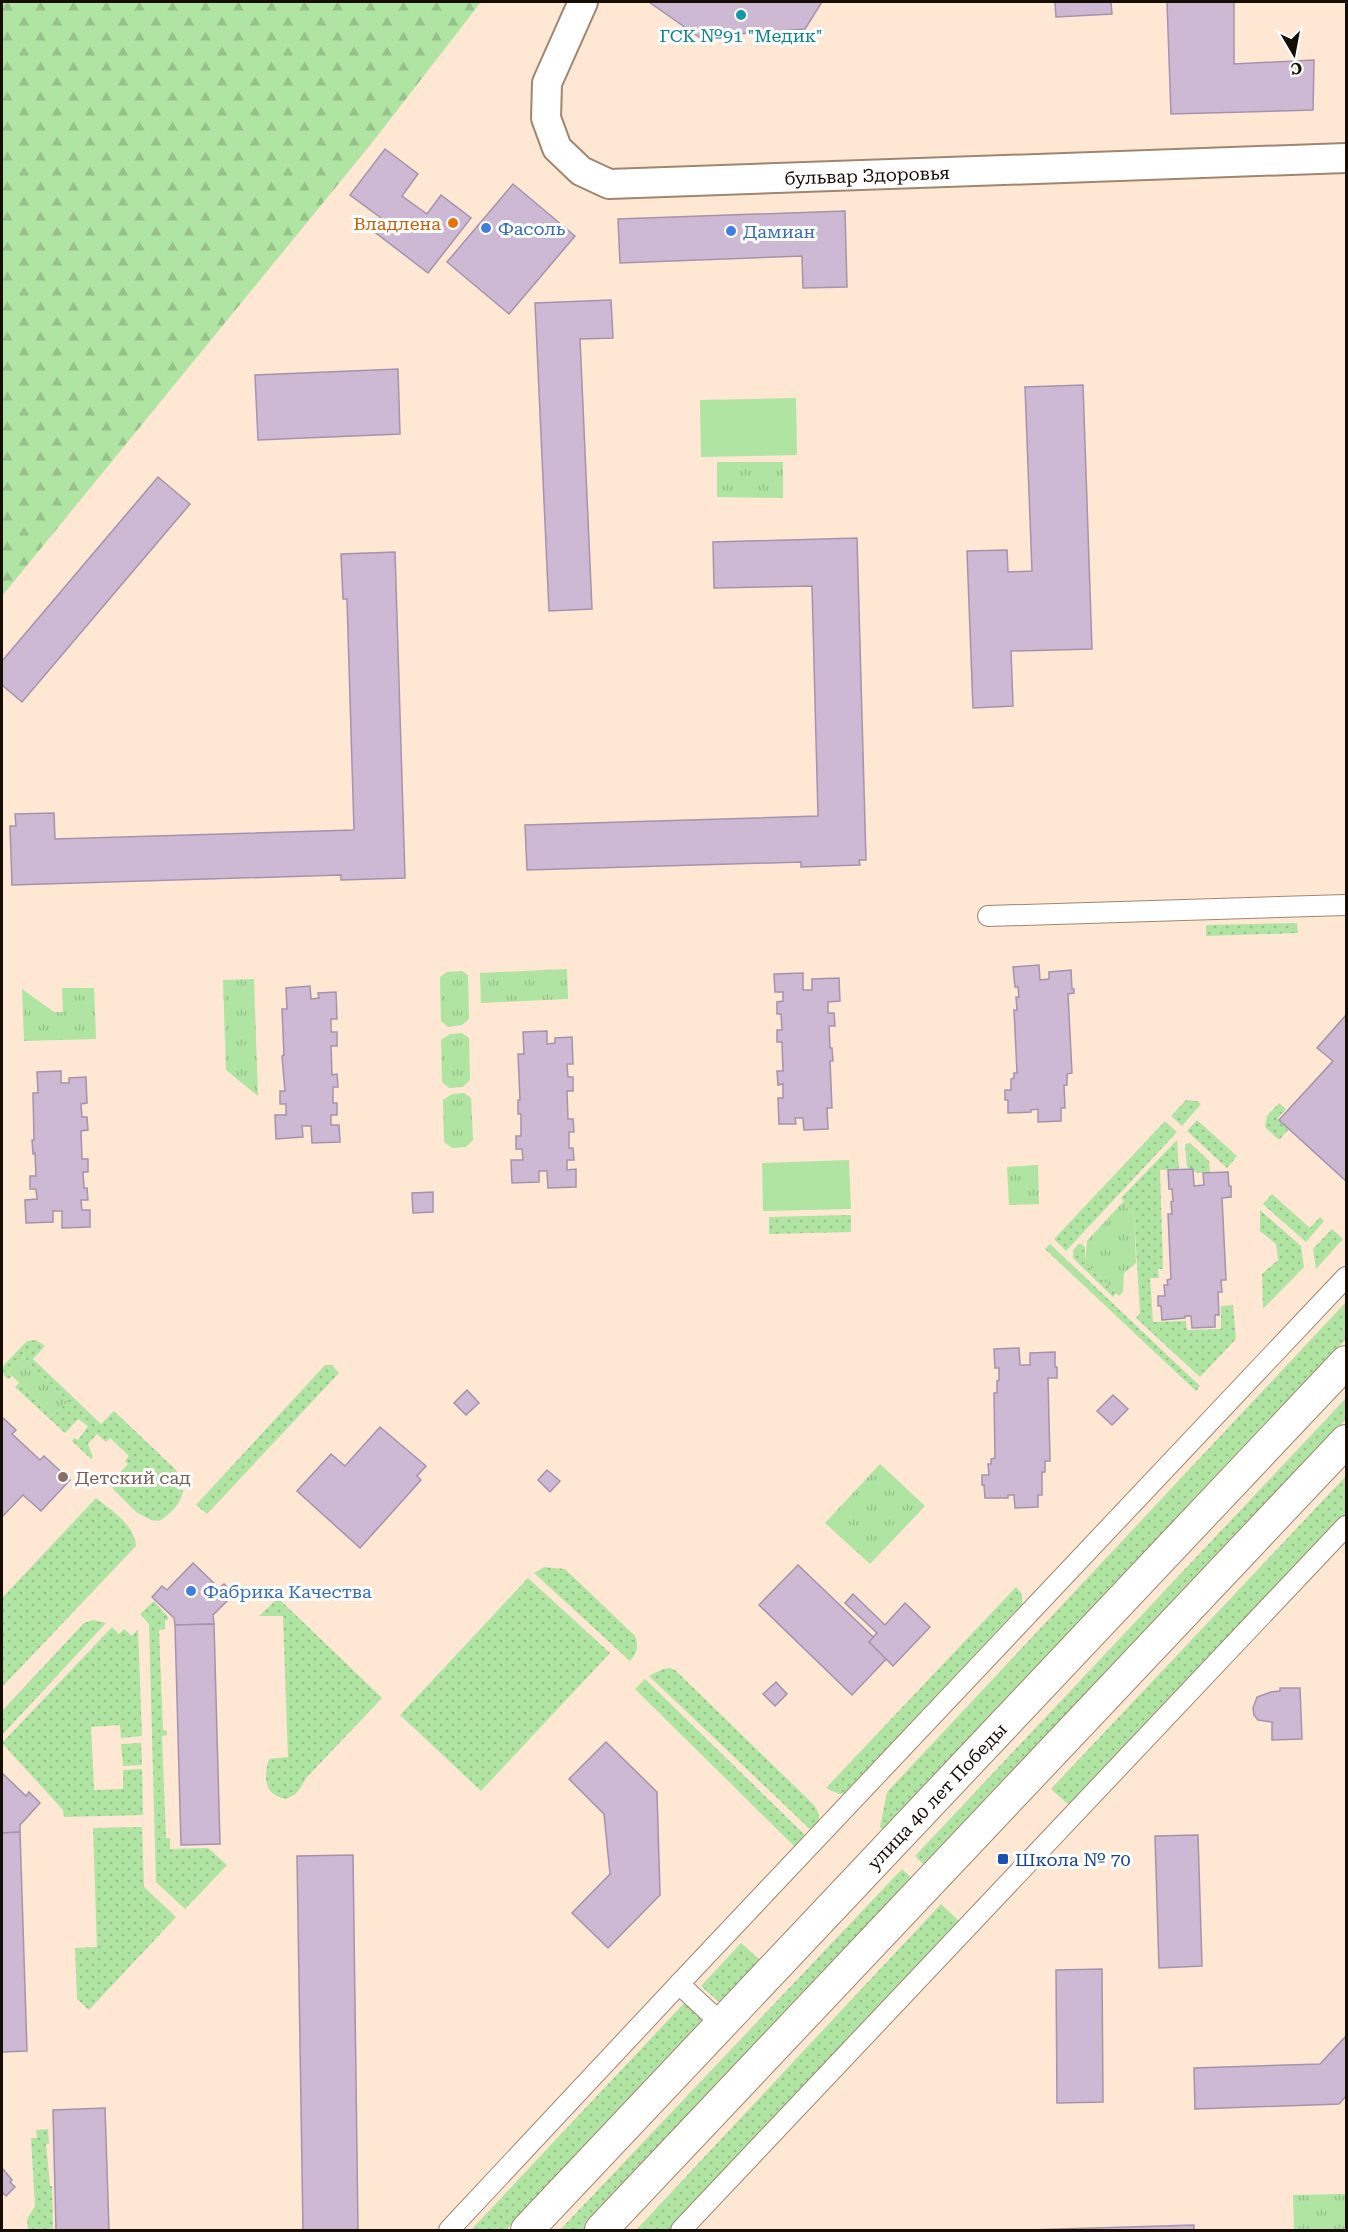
<svg xmlns="http://www.w3.org/2000/svg" width="1348" height="2232" font-family="'Roboto Serif',serif">
  <style>
    .grass { fill: url(#grass-dots) }
    .forest { fill: url(#forest-firs) }
    .park { fill: url(#park-tufts) }
    .garden { fill: #afe4a2 }
    .building { fill: #ceb9d5; stroke: #a692ad; stroke-width: 1.5 }
    .lines { fill: none; stroke-linecap: round; stroke-linejoin: round }
    .street-casing { stroke: #a08670; stroke-width: 22 }
    .secondary-casing { stroke: #a08670; stroke-width: 32 }
    .primary-casing { stroke: #a08670; stroke-width: 34 }
    .street { stroke: #fff; stroke-width: 20 }
    .secondary { stroke: #fff; stroke-width: 28 }
    .primary { stroke: #fff; stroke-width: 32 }
    .culture-dot { fill: #0f9aa8; stroke: #fff; stroke-width: 2 }
    .food-dot { fill: #e8710a; stroke: #fff; stroke-width: 2 }
    .shop-dot { fill: #3f7fe0; stroke: #fff; stroke-width: 2 }
    .education-dot { fill: #8d6e63; stroke: #fff; stroke-width: 2 }
    .transit-dot { fill: #1a4fb4; stroke: #fff; stroke-width: 2 }
    .labels { text-anchor: middle; dominant-baseline: central; stroke-width: 6; stroke-linejoin: round; paint-order: stroke }
    .culture-label { font-size: 18px; fill: #0d838f; stroke: #fff }
    .street-label { font-size: 18px; fill: #160d05; stroke: #fff }
    .food-label { font-size: 18px; fill: #c56008; stroke: #fff; text-anchor: end }
    .shop-label { font-size: 18px; fill: #366cbe; stroke: #fff; text-anchor: start }
    .education-label { font-size: 18px; fill: #785e54; stroke: #fff; text-anchor: start }
    .transit-label { font-size: 18px; fill: #164399; stroke: #fff; text-anchor: start }
  </style>
  <defs>
    <pattern id="grass-dots" width="8" height="8" patternUnits="userSpaceOnUse" patternTransform="scale(1.5)"><rect width="8" height="8" fill="#afe4a2"/><path d="M2 2h.1M6 6h.1" fill="none" stroke="#96c28a" stroke-width="1.8" stroke-linecap="round"/></pattern>
    <pattern id="forest-firs" width="22" height="20" patternUnits="userSpaceOnUse" patternTransform="scale(1.5)"><rect width="22" height="20" fill="#afe4a2"/><path d="M5 1l3.5 6h-7zM16 11l3.5 6h-7z" fill="#96c28a"/></pattern>
    <pattern id="park-tufts" width="24" height="20" patternUnits="userSpaceOnUse" patternTransform="scale(1.5)"><rect width="24" height="20" fill="#afe4a2"/><path d="M3 7l-1-3M5 7V3M7 7l1-3M15 17l-1-3M17 17v-4M19 17l1-3" fill="none" stroke="#96c28a"/></pattern>
  </defs>
  <rect width="100%" height="100%" fill="#fee7d3"/>
  <!-- grass -->
  <g class="grass">
    <path d="M1297,923L1298,933L1206,936V925Z"/>
    <path d="M1186,1100L1197,1101L1201,1104L1182,1126L1171,1116Z"/>
    <path d="M1279,1103L1286,1109L1277,1119L1289,1129L1279,1140L1265,1127L1267,1116Z"/>
    <path d="M1197,1120L1237,1156L1227,1168L1187,1131Z"/>
    <path d="M1165,1121L1177,1132L1066,1251L1054,1239Z"/>
    <path d="M1177,1140L1179,1169L1160,1170L1163,1269H1158L1159,1278H1150L1153,1322L1186,1321L1187,1330L1221,1329V1306L1233,1305L1236,1339L1200,1377L1136,1318L1140,1313L1134,1214L1122,1203L1124,1201L1121,1198Z"/>
    <path d="M1190,1143L1209,1161L1210,1172L1198,1173L1187,1167L1185,1144Z"/>
    <path d="M1272,1194L1310,1228L1320,1217L1324,1221L1306,1242L1263,1204Z"/>
    <path d="M1260,1210L1301,1246L1304,1267L1263,1309L1262,1274L1278,1260L1276,1244L1260,1231Z"/>
    <path d="M851,1215V1232L769,1234V1217Z"/>
    <path d="M1332,1229L1343,1239L1316,1269L1313,1249Z"/>
    <path d="M1080,1243L1085,1247V1263L1116,1293L1113,1297L1073,1258V1250Z"/>
    <path d="M1050,1244L1200,1386L1196,1391L1045,1249Z"/>
    <path d="M1346,1302V1339L885,1831L880,1827L887,1792Z"/>
    <path d="M36,1340L45,1346L33,1359L101,1424L114,1411L176,1470C185,1486 186,1495 174,1509C169,1514 165,1518 159,1521L151,1520L136,1512L113,1489V1480L128,1464L125,1461L129,1456L110,1438L106,1442L97,1434L88,1444L93,1457L91,1459L72,1441L74,1438L78,1440L88,1426L78,1419L65,1433L15,1387L19,1383L53,1416L68,1401L23,1357L8,1372L12,1376L8,1379C3,1375 2,1371 4,1365L27,1341Z"/>
    <path d="M325,1365H332L339,1373L207,1514L196,1505Z"/>
    <path d="M1346,1398V1419L925,1866L915,1856Z"/>
    <path d="M1346,1476V1516L1071,1807L1051,1789Z"/>
    <path d="M96,1498C112,1511 134,1524 136,1546L2,1687V1598Z"/>
    <path d="M544,1567L565,1569L635,1636C639,1646 637,1653 630,1661L534,1573Z"/>
    <path d="M528,1578L610,1653L481,1791L400,1715Z"/>
    <path d="M1016,1587L1022,1594V1607L850,1793L839,1794L826,1788Z"/>
    <path d="M278,1598L382,1698L306,1778C301,1788 297,1795 286,1799C264,1795 263,1777 269,1759L288,1757L283,1616H259Z"/>
    <path d="M154,1601L168,1617V1620H165V1629L159,1630L163,1730L167,1731V1735L162,1736L166,1838H170V1849L208,1848L227,1865L185,1909L156,1882L149,1624L140,1614Z"/>
    <path d="M93,1620L106,1623L2,1735V1711L84,1623Z"/>
    <path d="M112,1627L119,1634L124,1629L132,1636L138,1629L142,1736L121,1738L120,1725L91,1727L94,1790L123,1789V1770L142,1769L143,1815L64,1817L63,1810L2,1743Z"/>
    <path d="M670,1668L675,1670L813,1804C821,1813 821,1823 813,1832L649,1676L663,1669Z"/>
    <path d="M645,1679L808,1838L797,1849L635,1689Z"/>
    <path d="M141,1743L142,1765L123,1766L121,1744Z"/>
    <path d="M142,1827L144,1887L176,1917L89,2010L77,1999L75,1948L97,1947L93,1828Z"/>
    <path d="M902,1869L914,1880L583,2230H560Z"/>
    <path d="M941,1904L960,1922L671,2230H636Z"/>
    <path d="M741,1943L760,1960L720,2003L701,1986Z"/>
    <path d="M687,2000L705,2018L506,2230H471Z"/>
    <path d="M48,2129L49,2144H46L50,2186H52L53,2230H28L27,2219L35,2206L31,2138H37L36,2130Z"/>
  </g>
  <!-- forest -->
  <path class="forest" d="M2,2H481L371,144L2,596Z"/>
  <!-- park -->
  <g class="park">
    <path d="M717,462H783V498L717,497Z"/>
    <path d="M567,969L568,999L481,1003L480,973Z"/>
    <path d="M462,971L468,975L469,1019L462,1025L448,1027L441,1021L440,977L447,972Z"/>
    <path d="M254,979L258,1096L226,1070L223,980Z"/>
    <path d="M62,988H94L96,1039L24,1041L22,989L54,1012H63Z"/>
    <path d="M462,1033L469,1038L470,1080L463,1087L449,1088L442,1082L441,1040L450,1034Z"/>
    <path d="M464,1093L471,1098L473,1140L466,1147L452,1148L444,1142L443,1100L452,1094Z"/>
    <path d="M1038,1165L1039,1204L1009,1205L1007,1167Z"/>
    <path d="M1122,1203L1134,1214L1136,1263L1124,1273L1123,1292L1119,1296L1085,1263L1087,1241Z"/>
    <path d="M23,1357L68,1401L53,1416L8,1372Z"/>
    <path d="M880,1464L925,1506L870,1564L825,1523Z"/>
    <path d="M1346,2194V2230H1294L1293,2195Z"/>
  </g>
  <!-- garden -->
  <g class="garden">
    <path d="M796,398L797,455L701,457L700,400Z"/>
    <path d="M849,1160L851,1209L763,1211L762,1163Z"/>
  </g>
  <!-- building -->
  <g class="building">
    <path d="M649,2H822L805,29L699,37Z"/>
    <path d="M1055,2H1111L1112,14L1056,17Z"/>
    <path d="M1167,2H1234V64L1314,60L1313,110L1171,114Z"/>
    <path d="M385,149L418,174L402,196L427,214L441,195L471,218L428,273L372,230L381,218L350,195Z"/>
    <path d="M513,184L575,236L509,314L447,262Z"/>
    <path d="M845,211L847,287L803,288L802,256L620,263L618,219Z"/>
    <path d="M611,300L613,338L580,339L592,609L549,611L535,303Z"/>
    <path d="M398,369L400,434L258,440L255,375Z"/>
    <path d="M1083,385L1092,649L1011,651L1013,706L973,708L967,551L1007,550L1008,572L1032,571L1025,387Z"/>
    <path d="M158,477L190,504L22,702L2,685V661Z"/>
    <path d="M857,538L866,860H859L860,865L830,866L801,867V862L527,870L525,825L818,816L812,586L714,588L713,542Z"/>
    <path d="M395,552L405,878L341,880V875L12,885L10,826H16L15,814L54,813L55,839L354,830L347,599H343L341,554Z"/>
    <path d="M1039,965L1040,980L1049,979V972L1071,970L1072,989H1074V993L1068,994L1072,1073L1067,1074V1085H1064L1065,1108H1061V1121L1038,1122V1109L1031,1110V1112L1008,1113V1100H1005V1090H1011V1079L1014,1078V1073H1017L1014,1010H1017L1016,997H1019L1018,987H1015L1013,967Z"/>
    <path d="M803,973V990H812V979L839,978L840,1001L828,1002V1013H834L835,1026H829L830,1048H832L833,1061H830L832,1108H827L828,1129L804,1130L803,1118H795L796,1124H779L778,1098H783V1084L778,1085L777,1071H783L782,1042H777V1030H782L781,1014H777V1002L783,1001V992H775L774,974Z"/>
    <path d="M310,986L311,999L319,998L318,993L336,992L337,1019H331V1032H337V1046H331L332,1075L337,1074L338,1087H333V1103H337V1115H331V1125H339L340,1142L312,1143L311,1126H302L303,1137L276,1139L275,1115H286V1104H280V1091H285L282,1056L284,1055L282,1009H287L286,988Z"/>
    <path d="M1346,1015V1181L1279,1120L1333,1061L1317,1048Z"/>
    <path d="M547,1031V1044L555,1043V1038L572,1037L573,1064H567L568,1077H573V1091H567L568,1119H573L574,1132H569V1148H573L574,1160H567V1170L576,1169V1187L548,1188L547,1171H539V1182L512,1183L511,1160H523L522,1149H516V1136H521V1114H518V1100H520L518,1054H524L523,1032Z"/>
    <path d="M61,1071V1083H69V1078L86,1077L87,1103L81,1104L82,1117H87L88,1130L81,1131L82,1159H88V1172H83L84,1188H87L88,1200H81L82,1210H90V1227L62,1228V1211H53V1222L26,1223L25,1200L37,1199L36,1189H30V1176H36L35,1153L33,1154L32,1140H34L33,1093H38L37,1072Z"/>
    <path d="M1193,1169L1194,1186L1204,1185L1203,1173L1228,1172L1229,1186H1231V1197L1222,1198L1226,1280H1221L1222,1292H1218L1219,1315H1215V1327L1192,1328L1191,1316H1185V1318L1162,1320L1161,1306H1158V1296H1165L1164,1285H1168L1167,1280L1171,1279L1168,1214H1172L1171,1202L1173,1201L1172,1189H1169L1168,1170Z"/>
    <path d="M433,1192V1212L413,1213L412,1193Z"/>
    <path d="M1019,1348L1020,1365H1030V1353L1055,1352V1367H1057V1378H1048L1050,1461H1045V1472H1042V1495H1038V1507L1015,1508L1014,1495H1008V1498H985L984,1485H982V1475H989L988,1464H991V1459L995,1458L994,1393H997V1381L999,1380V1368H995L994,1349Z"/>
    <path d="M467,1390L479,1403L466,1415L454,1403Z"/>
    <path d="M1113,1395L1128,1409L1112,1425L1097,1411Z"/>
    <path d="M2,1417L16,1430L12,1434L40,1460L44,1456L70,1480L41,1511L23,1495L2,1517Z"/>
    <path d="M380,1427L426,1466L417,1476L421,1480L360,1548L297,1491L331,1454L345,1466Z"/>
    <path d="M547,1470L560,1481L550,1492L538,1480Z"/>
    <path d="M193,1563L219,1588L224,1584L234,1594L213,1615L214,1624L175,1625L174,1618L152,1597L162,1586L167,1590Z"/>
    <path d="M798,1565L891,1654L852,1695L759,1605Z"/>
    <path d="M853,1594L885,1625L905,1603L930,1627L893,1666L869,1642L877,1633L845,1603Z"/>
    <path d="M214,1624L220,1844L181,1845L175,1625Z"/>
    <path d="M776,1682L787,1694L775,1706L763,1694Z"/>
    <path d="M1280,1688H1300L1302,1739L1272,1740V1722L1258,1720L1254,1715L1253,1708L1257,1697L1271,1692L1280,1691Z"/>
    <path d="M606,1742L657,1792L660,1895L608,1948L572,1913L610,1874L604,1814L569,1779Z"/>
    <path d="M2,1773L26,1796L29,1792L40,1803L20,1825V1832L2,1833Z"/>
    <path d="M20,1832L27,2051L2,2052V1833Z"/>
    <path d="M1198,1835L1202,1966L1159,1968L1155,1836Z"/>
    <path d="M353,1855L358,2230H303L297,1856Z"/>
    <path d="M1102,1969L1103,2102L1057,2103L1056,1970Z"/>
    <path d="M1346,2036V2096L1339,2104L1195,2109L1194,2068L1320,2064Z"/>
    <path d="M105,2108L109,2230H56L53,2110Z"/>
    <path d="M2,2168L12,2180L10,2182L15,2187L6,2196L2,2192Z"/>
    <path d="M1194,2225V2230H1028Z"/>
  </g>
  <g class="lines">
    <defs>
      <g id="street">
        <path d="M988,916L1346,905"/>
        <path d="M679,1984L722,2024"/>
        <path d="M449,2230L679,1984L1346,1277"/>
        <path d="M681,2230L1346,1526"/>
      </g>
      <g id="secondary">
        <path id="s1" d="M583,2L547,83L546,118L557,148L581,171L609,184L1346,158"/>
      </g>
      <g id="primary">
        <path id="s2" d="M527,2230L1346,1362"/>
        <path d="M601,2230L1346,1441"/>
      </g>
    </defs>
    <!-- street casing -->
    <use href="#street" class="street-casing"/>
    <!-- secondary casing -->
    <use href="#secondary" class="secondary-casing"/>
    <!-- primary casing -->
    <use href="#primary" class="primary-casing"/>
    <!-- street -->
    <use href="#street" class="street"/>
    <!-- secondary -->
    <use href="#secondary" class="secondary"/>
    <!-- primary -->
    <use href="#primary" class="primary"/>
  </g>
  <!-- markers -->
  <circle class="culture-dot" cx="741" cy="15" r="6"/>
  <circle class="food-dot" cx="453" cy="223" r="6"/>
  <g class="shop-dot">
    <circle cx="486" cy="228" r="6"/>
    <circle cx="731" cy="231" r="6"/>
    <circle cx="191" cy="1591" r="6"/>
  </g>
  <circle class="education-dot" cx="63" cy="1477" r="6"/>
  <rect class="transit-dot" x="997" y="1853" width="12" height="12" rx="3"/>
  <g class="labels">
    <!-- culture labels -->
    <g class="culture-label">
      <text x="741" y="35">ГСК №91 "Медик"</text>
    </g>
    <!-- street labels -->
    <g class="street-label">
      <text stroke="none"><textPath href="#s1" startOffset="478">бульвар Здоровья</textPath></text>
      <text stroke="none"><textPath href="#s2" startOffset="597">улица 40 лет Победы</textPath></text>
    </g>
    <!-- food labels -->
    <g class="food-label">
      <text x="441" y="223">Владлена</text>
    </g>
    <!-- shop labels -->
    <g class="shop-label">
      <text x="498" y="228">Фасоль</text>
      <text x="743" y="231">Дамиан</text>
      <text x="203" y="1591">Фабрика Качества</text>
    </g>
    <!-- education labels -->
    <g class="education-label">
      <text x="75" y="1477">Детский сад</text>
    </g>
    <!-- transit labels -->
    <g class="transit-label">
      <text x="1015" y="1859">Школа № 70</text>
    </g>
  </g>
  <!-- border -->
  <rect width="1348" height="2232" fill="none" stroke="#160d05" stroke-width="6"/>
  <!-- north arrow -->
  <g transform="translate(1294 54) rotate(170)" stroke="#ffffff" stroke-width="4.5" paint-order="stroke">
  <path d="M0-4.5L10 22L0 15L-10 22Z" fill="#160d05"/>
  <text y="-9" font-size="16" font-weight="bold" text-anchor="middle" fill="#160d05">С</text>
  </g>
</svg>
